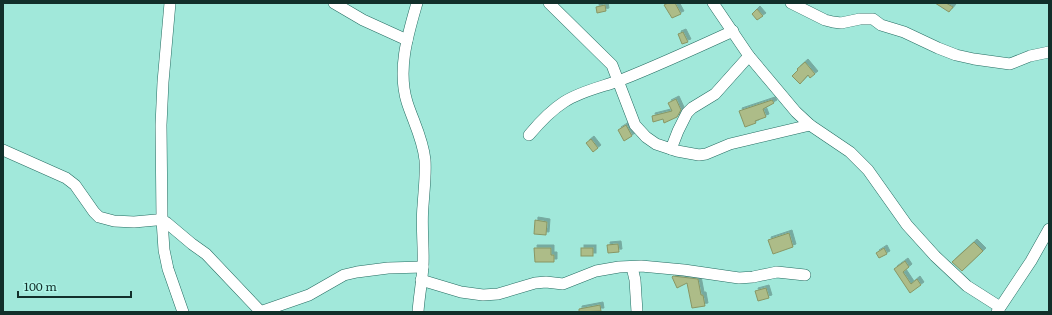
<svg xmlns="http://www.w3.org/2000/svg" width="1052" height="315" font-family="Literata,serif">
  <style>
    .building { fill: #adbc88; stroke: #889664; filter: url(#shadow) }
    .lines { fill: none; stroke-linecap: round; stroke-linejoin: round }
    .minor-casing { stroke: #246c61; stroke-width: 12 }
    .minor { stroke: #fff; stroke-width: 11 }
  </style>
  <defs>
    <filter id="shadow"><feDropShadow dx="3" dy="-3" stdDeviation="0" flood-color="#0004"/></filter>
  </defs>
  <rect width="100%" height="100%" fill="#a1e8da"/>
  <!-- building -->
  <g class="building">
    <path d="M668,3H675L681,14L672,18L664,5Z"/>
    <path d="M935,3H946L953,7L949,12Z"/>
    <path d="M605,5L606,11L597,13L596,7Z"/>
    <path d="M757,9L763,16L757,20L752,14Z"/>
    <path d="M683,32L688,42L682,44L678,34Z"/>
    <path d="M805,62L815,74L810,78L808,75L800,84L792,76L798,70L797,69Z"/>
    <path d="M676,99L681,110L677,117L664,123L663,119L653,122L652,116L672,111L668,103Z"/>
    <path d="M772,100L774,103L763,109L766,117L755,121L756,123L745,127L739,111Z"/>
    <path d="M626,125L632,136L624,141L618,130Z"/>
    <path d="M591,139L598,148L593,152L586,143Z"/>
    <path d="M535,220L547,222L546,235L534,234Z"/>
    <path d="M789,233L793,247L773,254L768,240Z"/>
    <path d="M974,242L983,251L962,271L952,262Z"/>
    <path d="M618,244L619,252L608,253L607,245Z"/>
    <path d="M534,248H551V255H554V262H535Z"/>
    <rect x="581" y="248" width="12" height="8"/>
    <path d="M884,248L887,254L879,258L876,253Z"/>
    <path d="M905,261L909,267L903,272L911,284L917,279L921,285L910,293L894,269Z"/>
    <path d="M673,276L698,279L701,295H703L705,306L692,308L687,283L677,288L672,277Z"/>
    <path d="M766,288L769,298L758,301L755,291Z"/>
    <path d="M600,305L601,311L579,312V309Z"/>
  </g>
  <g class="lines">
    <defs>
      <g id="minor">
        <path d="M170,3L163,82L161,125L162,220L164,250L168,269L183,312"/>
        <path d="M334,3L363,20L407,40"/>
        <path d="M417,3C408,34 397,69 407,102C413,121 423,139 425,160C426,175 424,190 423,206C421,226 424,246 423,266C422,282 419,297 418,312"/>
        <path d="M549,3L612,65L635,125L646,137L656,144L677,151L699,155L706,154L730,144L810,125"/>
        <path d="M713,3L749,56L796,112L810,125L850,152L868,170L907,225L935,256L967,286L1000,307"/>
        <path d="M791,3L825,20L833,22L841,23L860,19H873L881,25L904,32L938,48L956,55L974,59L1010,64L1030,56L1049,52"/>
        <path d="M529,135C539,123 550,111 564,102C581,91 602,87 621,80C659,65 696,48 733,31"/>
        <path d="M671,149L678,131L687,113L692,108L715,94L749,56"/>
        <path d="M3,150L66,178L75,185L94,212L99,217L114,221L134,222L156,220H162L167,223L192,244L206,254L261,312"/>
        <path d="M632,267L635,280L637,312"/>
        <path d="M421,280L461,292L483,295L498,294L535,283L546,282L563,284L596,271L619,267L641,266L684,270L739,278L753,277L777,272L805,275"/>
        <path d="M260,312L309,295L344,275L357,272L388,268L423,267"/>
        <path d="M997,312L1031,261L1049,229"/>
      </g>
    </defs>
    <!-- minor casing -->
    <use href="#minor" class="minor-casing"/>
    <!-- minor -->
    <use href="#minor" class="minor"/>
  </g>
  <!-- border -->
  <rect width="1052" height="315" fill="none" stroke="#122f2a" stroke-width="8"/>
  <!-- scale -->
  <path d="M18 291v6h113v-6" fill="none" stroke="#122f2a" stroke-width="2"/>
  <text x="24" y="291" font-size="12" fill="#122f2a" stroke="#aef5e7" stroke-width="3" paint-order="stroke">100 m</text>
</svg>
